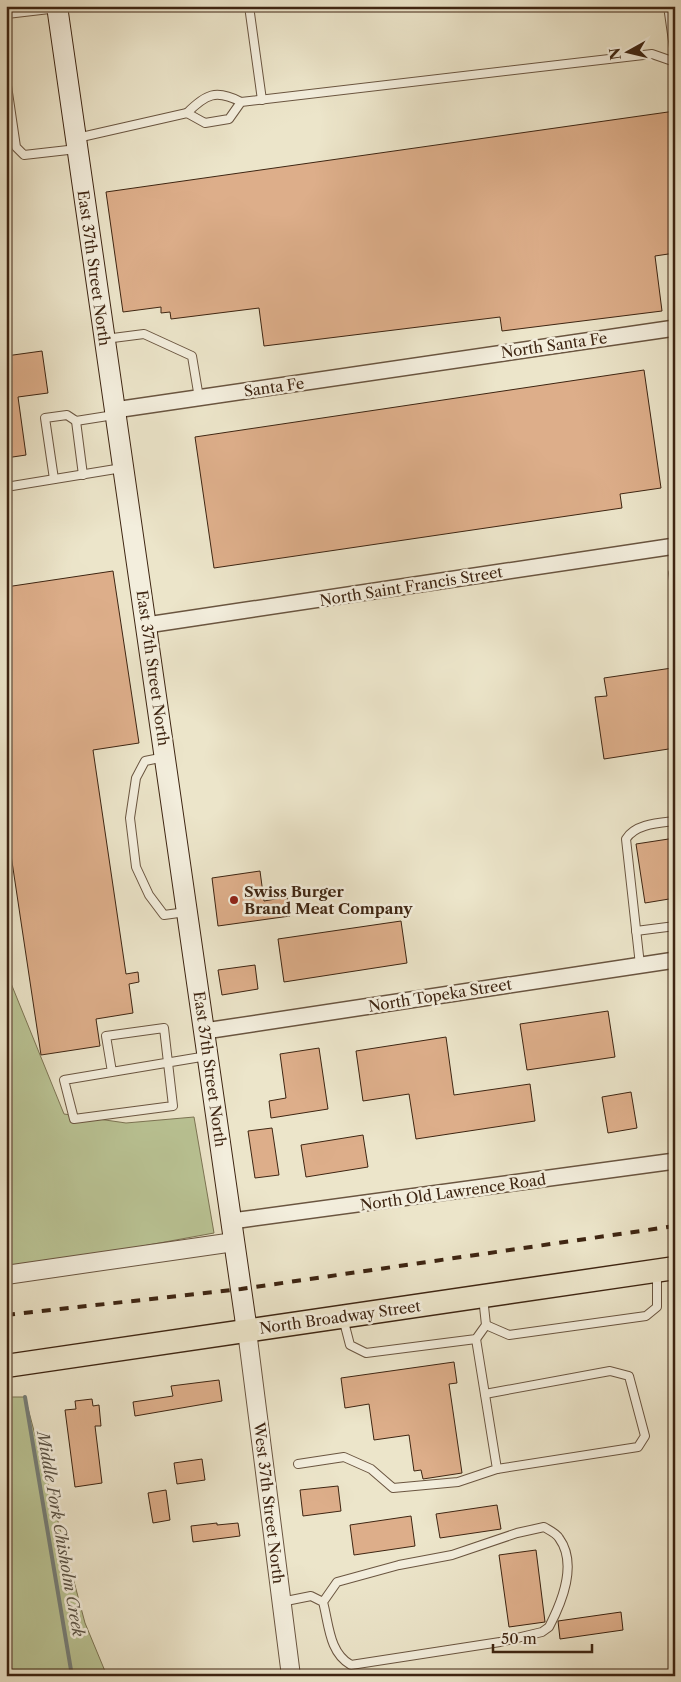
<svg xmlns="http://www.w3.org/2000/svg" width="681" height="1682" font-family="'Libre Caslon Text',serif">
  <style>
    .green { fill: #bac495; stroke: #7c7454 }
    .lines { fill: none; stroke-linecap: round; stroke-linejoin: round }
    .stream { stroke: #77807a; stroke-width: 4 }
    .building { fill: #ddae8a; stroke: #3e2512 }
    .service-casing { stroke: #6a5540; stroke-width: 10 }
    .minor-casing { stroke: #6a5540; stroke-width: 18 }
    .tertiary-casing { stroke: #6a5540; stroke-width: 20 }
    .secondary-casing { stroke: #3e2512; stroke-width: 22 }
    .primary-casing { stroke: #3e2512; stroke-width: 25 }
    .service { stroke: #f3eedd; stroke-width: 8 }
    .minor { stroke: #f3eedd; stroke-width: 15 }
    .tertiary { stroke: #f3eedd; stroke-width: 18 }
    .secondary { stroke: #f3eedd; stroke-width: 20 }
    .primary { stroke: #ece5ca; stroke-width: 22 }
    .rail { stroke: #3e2512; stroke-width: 4; stroke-dasharray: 9 9; stroke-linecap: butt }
    .poi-dot { fill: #8f2418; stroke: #f3eedd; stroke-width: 2 }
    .labels { text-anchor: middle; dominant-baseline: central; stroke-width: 5; stroke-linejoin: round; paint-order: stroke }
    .street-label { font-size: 15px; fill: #3e2512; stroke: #f3eedd }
    .poi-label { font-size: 15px; font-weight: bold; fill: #3e2512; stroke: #f3eedd; text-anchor: start }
    .water-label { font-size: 16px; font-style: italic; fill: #5a5346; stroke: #f3eedd }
  </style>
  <rect width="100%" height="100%" fill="#ece5ca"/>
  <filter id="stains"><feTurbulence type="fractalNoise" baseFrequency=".004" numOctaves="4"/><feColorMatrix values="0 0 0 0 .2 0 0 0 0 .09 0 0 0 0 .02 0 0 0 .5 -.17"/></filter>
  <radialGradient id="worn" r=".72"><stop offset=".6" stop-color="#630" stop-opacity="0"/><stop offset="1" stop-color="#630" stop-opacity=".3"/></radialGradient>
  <!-- green -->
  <g class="green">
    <path d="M6,971L64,1114L126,1123L194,1117L214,1233L6,1271Z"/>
    <path d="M6,1397H25L85,1623L107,1676H6Z"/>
  </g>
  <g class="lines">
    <!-- stream -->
    <path class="stream" d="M25,1397L72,1676"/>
  </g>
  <!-- building -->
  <g class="building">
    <path d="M675,111V253L655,256L662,311L502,331L500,317L264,346L259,308L171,319L170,312L161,313V307L123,312L106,192Z"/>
    <path d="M42,351L48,393L18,397L26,455L6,458V356Z"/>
    <path d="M644,370L661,488L620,494L622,508L214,568L195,437Z"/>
    <path d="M113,571L139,743L93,750L126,974L138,972L139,982L129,984L133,1013L96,1019L100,1046L41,1055L8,835H6V587Z"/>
    <path d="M672,668L675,688V748L604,759L595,697L607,696L604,678Z"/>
    <path d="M675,838V898L645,903L636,844Z"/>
    <path d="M260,871L264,901L287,897L290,916L218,926L212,878Z"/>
    <path d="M401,921L407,963L284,982L278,939Z"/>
    <path d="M255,965L258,989L222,995L218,970Z"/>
    <path d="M608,1011L615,1057L527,1070L520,1024Z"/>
    <path d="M446,1037L454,1095L530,1084L535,1121L416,1139L409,1094L363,1101L356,1051Z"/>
    <path d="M319,1048L328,1109L271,1118L269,1101L286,1098L280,1054Z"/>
    <path d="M631,1092L637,1128L608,1133L602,1097Z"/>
    <path d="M272,1128L279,1175L255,1178L248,1131Z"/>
    <path d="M363,1135L368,1167L306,1177L301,1145Z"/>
    <path d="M454,1362L457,1383L449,1384L462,1473L423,1479L421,1470L414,1471L409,1435L374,1440L369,1404L345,1408L341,1378Z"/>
    <path d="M219,1380L222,1401L135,1416L133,1402L173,1396L171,1386Z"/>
    <path d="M92,1399L93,1406L99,1405L101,1426H95L102,1483L75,1487L65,1410L76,1409L75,1401Z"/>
    <path d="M202,1459L205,1480L177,1484L174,1463Z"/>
    <path d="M338,1486L341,1511L303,1516L300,1490Z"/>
    <path d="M166,1490L170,1520L153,1523L148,1493Z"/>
    <path d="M497,1505L501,1529L440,1538L436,1514Z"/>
    <path d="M411,1516L415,1546L354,1555L350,1525Z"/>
    <path d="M217,1523V1525L238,1523L240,1536L193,1542L191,1526Z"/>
    <path d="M536,1550L545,1622L509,1627L499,1555Z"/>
    <path d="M621,1612L623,1630L560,1639L558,1621Z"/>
  </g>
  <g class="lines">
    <defs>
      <g id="service">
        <path d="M249,6L262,100"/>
        <path d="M668,6L675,55"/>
        <path d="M6,16L7,14L58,8"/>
        <path d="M6,79L16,147L24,155L77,149"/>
        <path d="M187,113C206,94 216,89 241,102"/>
        <path d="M77,138L187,113L205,123L229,119L241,102L652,54L675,62"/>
        <path d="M105,339L144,334L192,356L199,398"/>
        <path d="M76,421L83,475"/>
        <path d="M54,479L45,418L67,415L76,421L114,415"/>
        <path d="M6,487L122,468"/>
        <path d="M675,573H673L675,588"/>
        <path d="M165,757L145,761L136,778L130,818L136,867L149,895L164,915L186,912"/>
        <path d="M636,931L675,926"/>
        <path d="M640,965L626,839C635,824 658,823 675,821"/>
        <path d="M112,1072L106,1036L164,1028L173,1106L74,1119L64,1080L207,1056"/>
        <path d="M343,1318L350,1345L366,1353L476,1339L486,1325L483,1297"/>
        <path d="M486,1325L509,1335L646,1316L657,1307V1273"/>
        <path d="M485,1394L610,1371L629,1376L645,1436L638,1447L497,1469"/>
        <path d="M298,1464L344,1457L371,1469L393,1488L458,1482L497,1469L476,1339"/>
        <path d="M281,1602L311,1596L323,1602C329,1624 329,1653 351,1665L500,1642L542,1632L549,1627C562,1602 578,1564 559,1538C556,1533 549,1530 544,1527L517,1533L452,1555L399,1565L337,1582L323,1602"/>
      </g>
      <g id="minor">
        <path d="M115,410L675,328"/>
        <path d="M147,625L675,546"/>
        <path d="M205,1031L675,960"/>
        <path d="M232,1221L675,1161"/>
      </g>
      <g id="tertiary">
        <path d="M6,1275L234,1242"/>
        <path d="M247,1331L291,1676"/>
      </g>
      <path id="secondary" d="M57,6L247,1331"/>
      <path id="primary" d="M6,1366L675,1268"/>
    </defs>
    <!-- service casing -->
    <use href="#service" class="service-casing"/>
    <!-- minor casing -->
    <use href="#minor" class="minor-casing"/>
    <!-- tertiary casing -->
    <use href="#tertiary" class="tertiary-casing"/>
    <!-- secondary casing -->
    <use href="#secondary" class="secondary-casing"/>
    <!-- primary casing -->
    <use href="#primary" class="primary-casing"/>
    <!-- service -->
    <use href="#service" class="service"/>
    <!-- minor -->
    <use href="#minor" class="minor"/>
    <!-- tertiary -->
    <use href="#tertiary" class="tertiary"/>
    <!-- secondary -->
    <use href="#secondary" class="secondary"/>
    <!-- primary -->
    <use href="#primary" class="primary"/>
    <!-- rail -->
    <path class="rail" d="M6,1315L241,1289L675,1226"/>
  </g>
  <!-- markers -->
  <circle class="poi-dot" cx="234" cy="900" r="5"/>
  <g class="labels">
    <!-- street labels -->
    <g class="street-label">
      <text transform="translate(94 268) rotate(82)">East 37th Street North</text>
      <text transform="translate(554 345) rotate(-8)">North Santa Fe</text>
      <text transform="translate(274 387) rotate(-8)">Santa Fe</text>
      <text transform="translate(411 586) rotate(-9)">North Saint Francis Street</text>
      <text transform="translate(153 668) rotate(82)">East 37th Street North</text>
      <text transform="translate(440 995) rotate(-9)">North Topeka Street</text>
      <text transform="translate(210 1069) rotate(82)">East 37th Street North</text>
      <text transform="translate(453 1192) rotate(-8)">North Old Lawrence Road</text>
      <text transform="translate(340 1317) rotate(-8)">North Broadway Street</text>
      <text transform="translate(269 1503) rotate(83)">West 37th Street North</text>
    </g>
    <!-- poi labels -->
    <g class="poi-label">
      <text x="244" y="891">Swiss Burger<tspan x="244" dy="17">Brand Meat Company</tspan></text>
    </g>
    <!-- water labels -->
    <g class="water-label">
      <text transform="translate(61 1534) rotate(80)">Middle Fork Chisholm Creek</text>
    </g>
  </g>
  <!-- margin -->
  <rect width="681" height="1682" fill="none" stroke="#ece5ca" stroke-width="25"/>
  <rect x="8" y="8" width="666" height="1667" fill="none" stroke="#3e2512" stroke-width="2.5"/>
  <rect x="12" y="12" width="656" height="1657" fill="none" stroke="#3e2512"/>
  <!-- north arrow -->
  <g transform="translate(628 52) rotate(262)" stroke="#f3eedd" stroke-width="4" paint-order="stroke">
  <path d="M0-4L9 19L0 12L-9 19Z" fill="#3e2512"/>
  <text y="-8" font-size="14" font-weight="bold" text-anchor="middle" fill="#3e2512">N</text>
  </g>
  <!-- scale -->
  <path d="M493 1644v8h99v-8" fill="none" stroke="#3e2512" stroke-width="2.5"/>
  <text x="501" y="1644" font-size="15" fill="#3e2512" stroke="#f3eedd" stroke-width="4" paint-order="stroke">50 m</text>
  <rect width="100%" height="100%" filter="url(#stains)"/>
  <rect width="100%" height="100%" fill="url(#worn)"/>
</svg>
